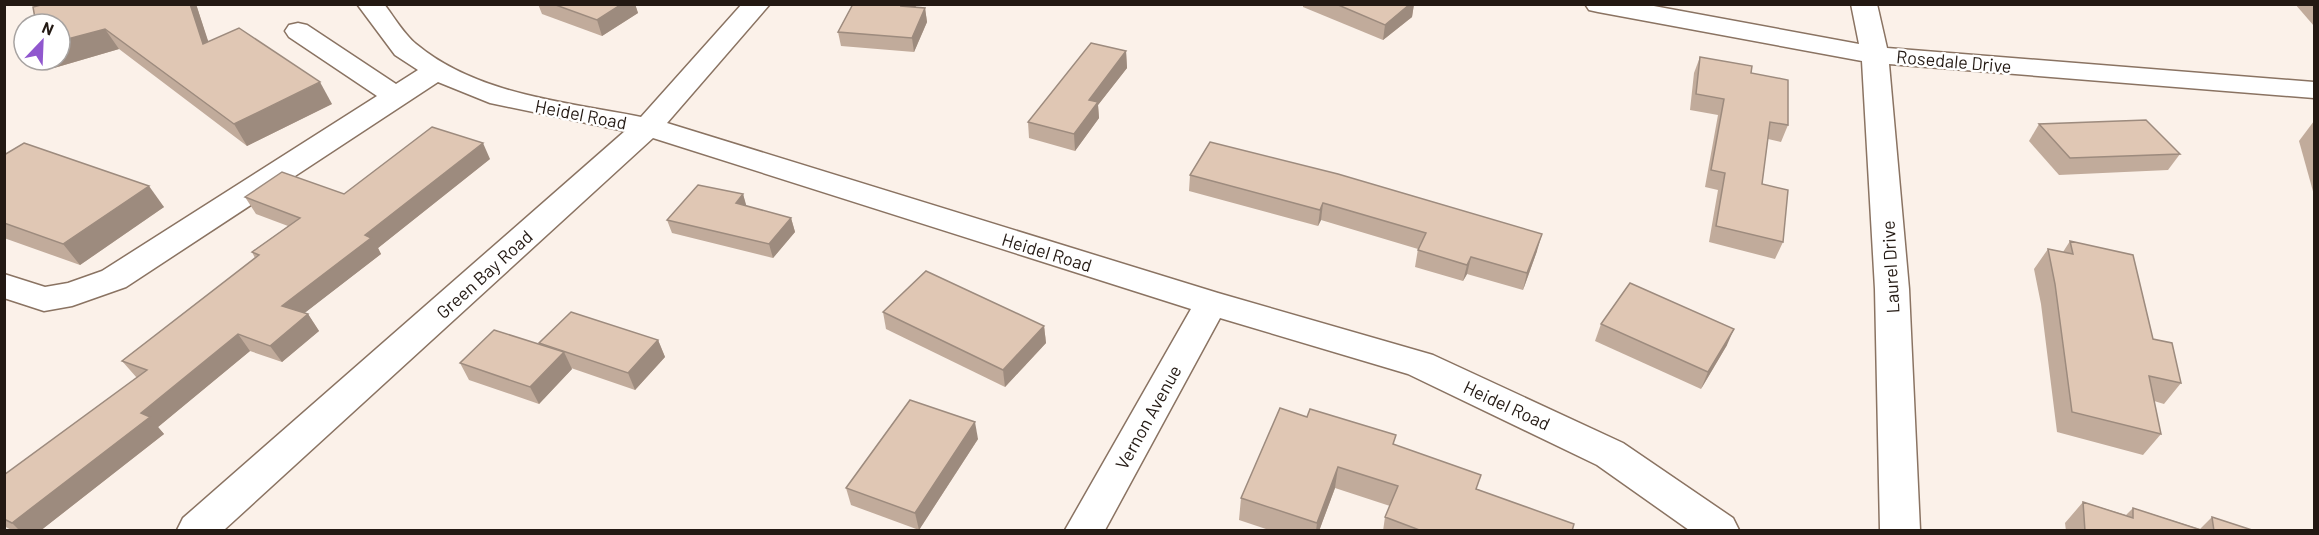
<svg xmlns="http://www.w3.org/2000/svg" width="2319" height="535" font-family="Barlow,sans-serif">
  <style>
    .lines { fill: none; stroke-linecap: round; stroke-linejoin: round }
    .minor-casing { stroke: #8a7362; stroke-width: 3 }
    .minor { fill: #fff; fill-rule: evenodd }
    .wall { fill: #c1ab9b }
    .shaded-wall { fill: #9d8b7e }
    .building { fill: #e0c7b4; stroke: #9d8b7e; stroke-width: 1.5 }
    .labels { text-anchor: middle; dominant-baseline: central; stroke-width: 5; stroke-linejoin: round; paint-order: stroke }
    .street-label { font-size: 18px; fill: #231913; stroke: #fff }
  </style>
  <rect width="100%" height="100%" fill="#fbf1e9"/>
  <g class="lines">
    <defs>
      <g id="minor">
        <path d="M357,4H384C394,17 404,34 416,44C477,95 566,102 641,117L742,4H770L667,123L1218,293L1433,355L1623,443L1733,518L1739,530H1689L1597,465L1408,374L1220,318L1105,530H1065L1191,309L653,138L224,530H177L183,518L625,131L490,103L438,82L126,287L72,306L44,311L4,298V274L45,287L68,283L102,271L377,96L289,37L285,31L289,25L298,23L307,25L396,84L418,70L395,55Z"/>
        <path d="M1585,4H1643L1859,44L1851,4H1877L1887,48L2314,82V98L1889,64L1909,289L1920,530H1880L1875,289L1862,61L1598,12L1589,10Z"/>
      </g>
    </defs>
    <!-- minor casing -->
    <use href="#minor" class="minor-casing"/>
    <!-- minor -->
    <use href="#minor" class="minor"/>
  </g>
  <!-- wall -->
  <g class="wall">
    <path d="M196,4L208,42L332,104L247,146L119,49L54,68L49,60H60V24Z"/>
    <path d="M538,4H635L638,13L602,36L542,14Z"/>
    <path d="M853,4H918L915,7L925,8L927,22L914,52L841,46L838,32Z"/>
    <path d="M1303,4H1414L1412,17L1383,40L1303,7Z"/>
    <path d="M2295,4H2314V26Z"/>
    <path d="M1126,51L1127,68L1098,105L1099,118L1075,151L1029,138L1028,122Z"/>
    <path d="M1700,57L1751,73L1788,125L1781,142L1768,139L1762,184L1783,242L1775,259L1709,242L1718,190L1705,187L1718,115L1690,110L1694,73Z"/>
    <path d="M2314,121V195L2299,141Z"/>
    <path d="M2039,124L2180,154L2168,170L2059,175L2029,141Z"/>
    <path d="M1210,142L1537,251L1523,290L1467,274L1463,281L1415,267L1418,249L1321,220L1318,226L1189,191L1190,175Z"/>
    <path d="M4,155L164,207L80,265L4,238Z"/>
    <path d="M490,159L378,248L381,254L304,313L308,314L319,331L282,362L250,351L158,427L164,434L40,531H13L4,526V475L137,378L122,361L255,258L252,252L288,226L256,214L245,197L344,194Z"/>
    <path d="M743,194L746,206L791,218L795,232L773,258L672,233L667,220Z"/>
    <path d="M2070,241L2153,339L2181,383L2164,404L2154,401L2161,434L2143,455L2057,432L2041,304L2034,269L2048,249L2063,252Z"/>
    <path d="M883,312L1044,326L1046,343L1005,387L886,329Z"/>
    <path d="M1601,324L1727,345L1701,389L1595,341Z"/>
    <path d="M658,340L665,357L635,390L571,368L572,369L539,404L469,380L460,363L539,345V343Z"/>
    <path d="M978,439L919,530L851,505L846,488Z"/>
    <path d="M1394,444L1477,489L1572,531H1383L1385,517L1390,506L1335,488L1319,531H1272L1239,520L1241,498Z"/>
    <path d="M2083,502L2126,515L2133,508L2200,529L2212,517L2255,531H2066L2065,523Z"/>
  </g>
  <!-- shaded-wall -->
  <g class="shaded-wall">
    <path d="M190,4H196L216,65L203,44Z"/>
    <path d="M622,4H635L638,13L602,36L597,20Z"/>
    <path d="M902,4H918L903,20L901,6Z"/>
    <path d="M1410,4H1414L1412,17L1383,40L1385,25Z"/>
    <path d="M925,8L927,22L914,52L912,38Z"/>
    <path d="M105,29L119,49L54,68L49,60H60V41Z"/>
    <path d="M1126,51L1127,68L1098,105L1099,118L1075,151L1074,134L1089,100Z"/>
    <path d="M320,82L332,104L247,146L234,124Z"/>
    <path d="M483,143L490,159L378,248L381,254L293,322L282,306L365,235Z"/>
    <path d="M149,186L164,207L80,265L63,244Z"/>
    <path d="M743,194L747,208L736,203Z"/>
    <path d="M1323,203L1321,220L1318,226L1320,210Z"/>
    <path d="M791,218L795,232L773,258L769,244Z"/>
    <path d="M1542,234L1537,251L1523,290L1527,273Z"/>
    <path d="M1471,257L1467,274L1463,281L1467,265Z"/>
    <path d="M308,314L319,331L282,362L270,346Z"/>
    <path d="M1044,326L1046,343L1005,387L1003,370Z"/>
    <path d="M1734,329L1727,345L1701,389L1708,372Z"/>
    <path d="M238,334L250,351L158,427L164,434L40,531H20L12,523L141,413Z"/>
    <path d="M658,340L665,357L635,390L628,373Z"/>
    <path d="M564,352L572,369L539,404L530,387Z"/>
    <path d="M975,422L978,439L919,530L915,513Z"/>
    <path d="M1338,467L1335,488L1319,531H1316L1317,523Z"/>
  </g>
  <!-- building -->
  <g class="building">
    <path d="M45,4H190L203,44L239,28L320,82L234,124L105,29L60,41V24H36L33,7Z"/>
    <path d="M553,4H622L597,20Z"/>
    <path d="M853,4H902L901,6L925,8L912,38L838,32Z"/>
    <path d="M1336,4H1410L1385,25Z"/>
    <path d="M1091,43L1126,51L1089,100L1098,102L1074,134L1028,122Z"/>
    <path d="M1700,57L1752,66L1751,73L1788,80V125L1770,122L1762,184L1788,190L1783,242L1716,226L1725,173L1711,170L1724,99L1696,94Z"/>
    <path d="M2146,120L2180,154L2070,158L2039,124Z"/>
    <path d="M432,127L483,143L365,235L371,238L282,306L308,314L270,346L238,334L141,413L150,417L12,523L4,519V475L147,370L122,361L259,255L252,252L300,218L245,197L282,172L344,194Z"/>
    <path d="M1210,142L1338,174L1542,234L1527,273L1471,257L1467,265L1418,250L1426,233L1323,203L1320,210L1190,175Z"/>
    <path d="M24,143L149,186L63,244L4,223V155Z"/>
    <path d="M698,185L743,194L736,203L791,218L769,244L667,220Z"/>
    <path d="M2070,241L2133,255L2153,339L2172,343L2181,383L2149,376L2161,434L2072,412L2055,284L2048,249L2073,254Z"/>
    <path d="M926,271L1044,326L1003,370L883,312Z"/>
    <path d="M1630,283L1734,329L1708,372L1601,324Z"/>
    <path d="M571,312L658,340L628,373L539,343Z"/>
    <path d="M494,330L564,352L530,387L460,363Z"/>
    <path d="M910,400L975,422L915,513L846,488Z"/>
    <path d="M1280,408L1307,417L1310,409L1396,435L1393,444L1481,475L1476,489L1574,524L1572,531H1422L1385,517L1398,486L1338,467L1317,523L1241,498Z"/>
    <path d="M2083,502L2133,518V508L2204,531H2085Z"/>
    <path d="M2212,517L2255,531H2214Z"/>
  </g>
  <g class="labels">
    <!-- street labels -->
    <g class="street-label">
      <text transform="translate(1954 61) rotate(5)">Rosedale Drive</text>
      <text transform="translate(581 114) rotate(11)">Heidel Road</text>
      <text transform="translate(1047 252) rotate(17)">Heidel Road</text>
      <text transform="translate(1890 267) rotate(-93)">Laurel Drive</text>
      <text transform="translate(484 274) rotate(-42)">Green Bay Road</text>
      <text transform="translate(1507 405) rotate(25)">Heidel Road</text>
      <text transform="translate(1148 417) rotate(-61)">Vernon Avenue</text>
    </g>
  </g>
  <!-- border -->
  <rect width="2319" height="535" fill="none" stroke="#231913" stroke-width="12"/>
  <!-- north arrow -->
  <g transform="translate(42 42) rotate(23)"><circle r="28" fill="#ffffff" stroke="#a7a3a1" stroke-width="1.5"/>
  <path d="M0-4.5L10 22L0 15L-10 22Z" fill="#9057ce"/>
  <text y="-9" font-size="16" font-weight="bold" text-anchor="middle" fill="#231913">N</text>
  </g>
</svg>
